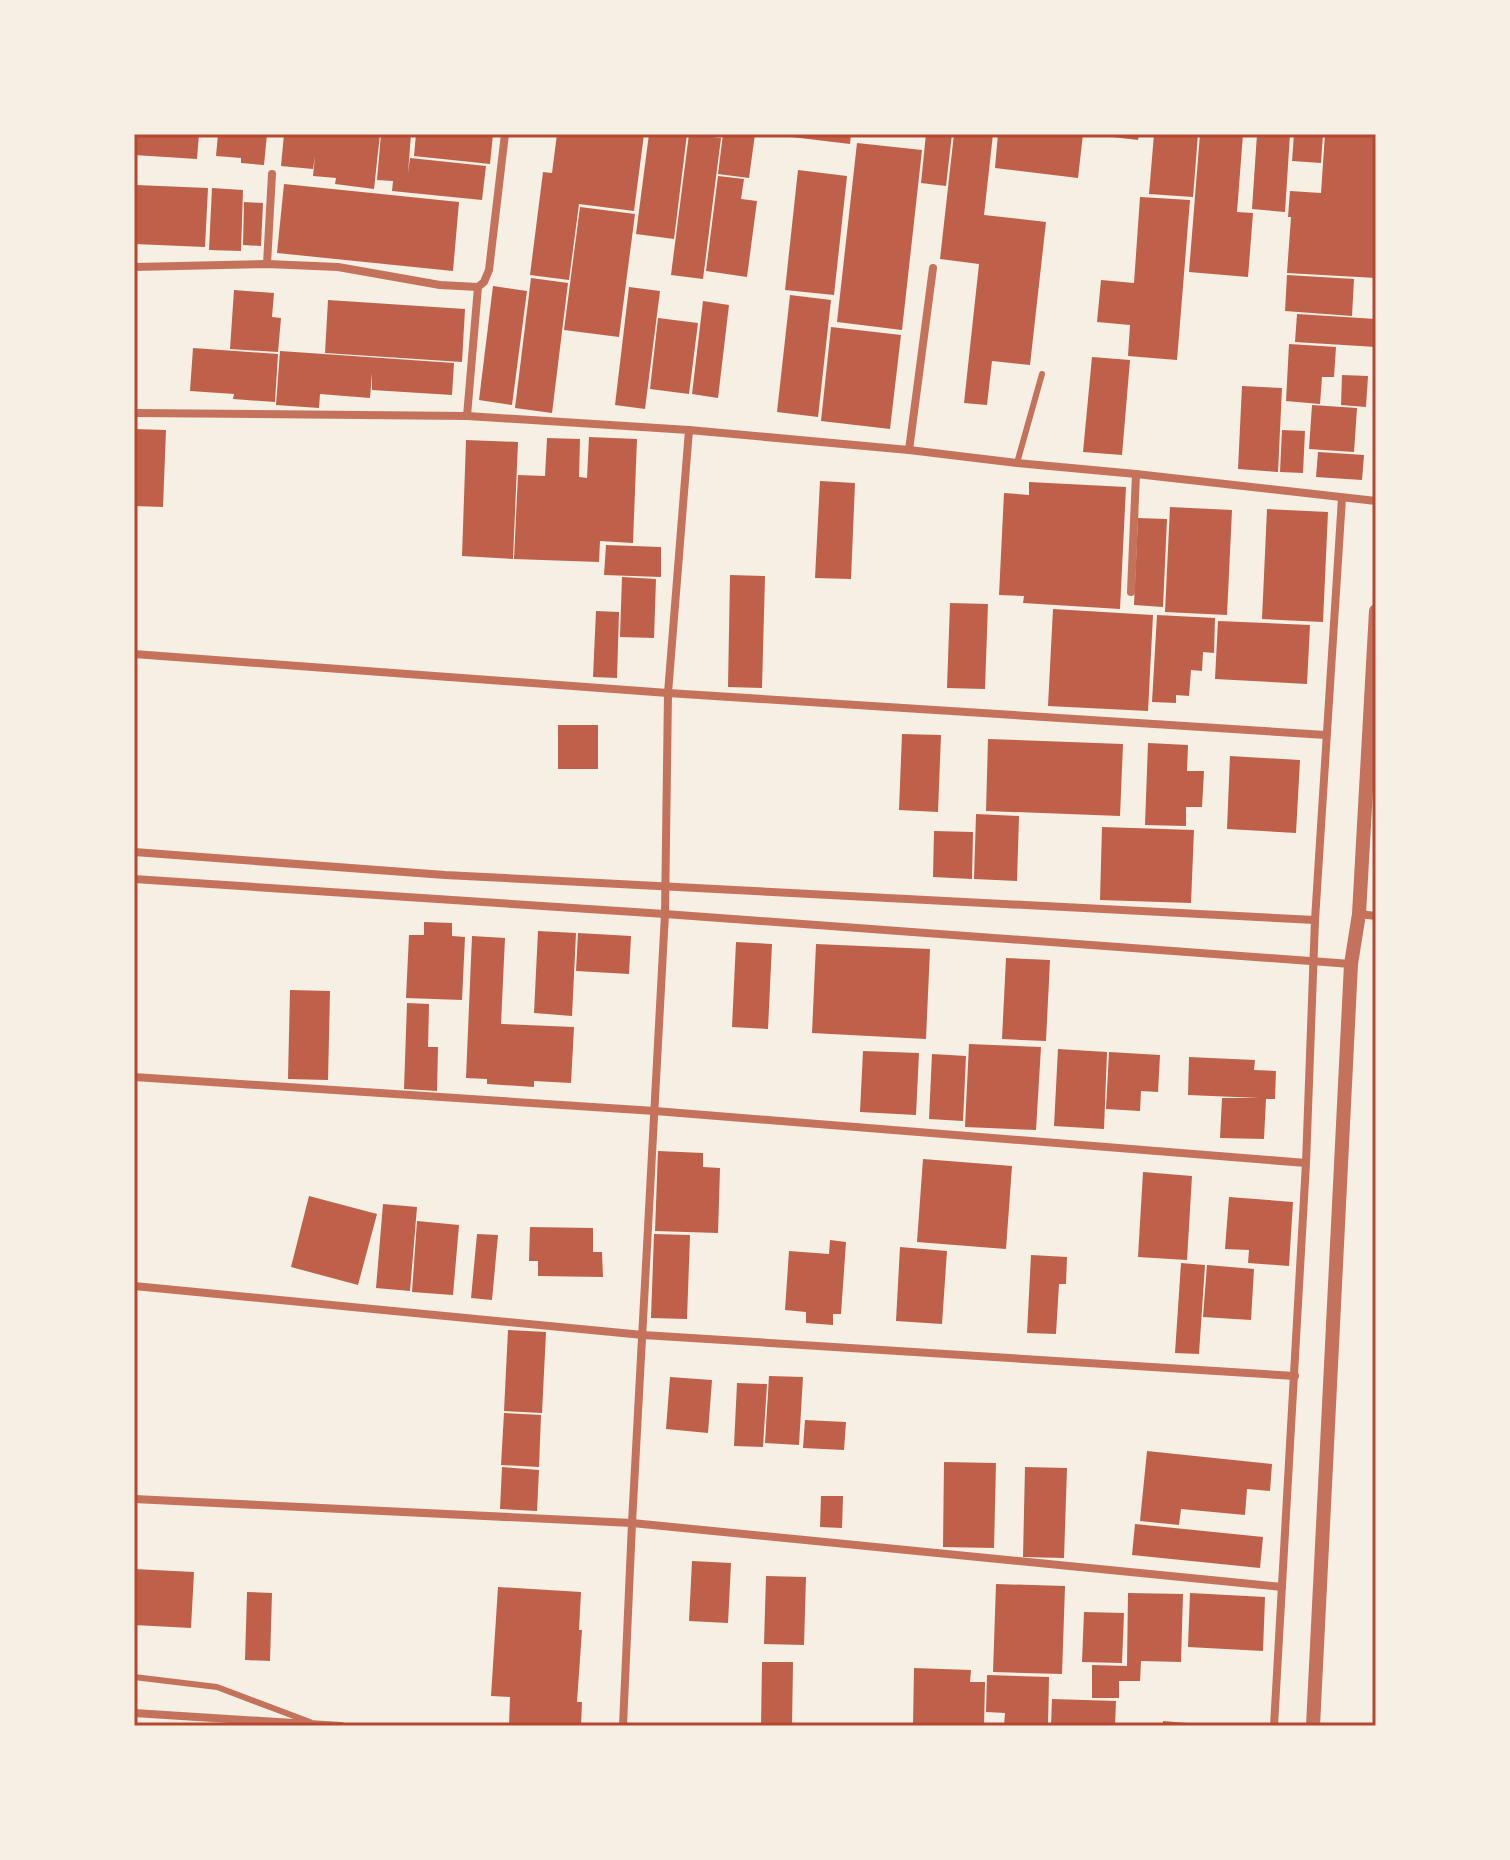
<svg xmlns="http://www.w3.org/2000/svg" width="1510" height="1860" font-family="'IBM Plex Sans',sans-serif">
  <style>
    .building { fill: #bf614a }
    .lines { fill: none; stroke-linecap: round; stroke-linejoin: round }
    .service { stroke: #c5725c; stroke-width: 6 }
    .minor { stroke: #c5725c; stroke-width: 8 }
    .tertiary { stroke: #c5725c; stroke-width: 14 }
    .neatline { fill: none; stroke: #b5482f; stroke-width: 3 }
  </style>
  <rect width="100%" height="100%" fill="#f6efe4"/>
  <!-- building -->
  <g class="building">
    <path d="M134,134H199L197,159L134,155Z"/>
    <path d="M218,134H267L264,165L241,163V158L216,156Z"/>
    <path d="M284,134H380L374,189L335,184L336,178L313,176L315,156L313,169L281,166Z"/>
    <path d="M381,134H411L408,173L410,158L486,166L482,200L392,191L393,181L377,180Z"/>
    <path d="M416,134H493L490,164L414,156Z"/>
    <path d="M557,134H644L634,211L579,204L569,280L530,275L543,172L552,173Z"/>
    <path d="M649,134H687L674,239L636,234Z"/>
    <path d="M689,134L721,138L703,279L671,275Z"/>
    <path d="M723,134H755L749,178L718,174Z"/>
    <path d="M783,134H851L850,144L783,136Z"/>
    <path d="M926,134H952L946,186L921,183Z"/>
    <path d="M954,134H993L984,215L1046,222L1030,365L992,361L987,405L964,403L979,264L940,259Z"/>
    <path d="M998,134H1083L1078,178L995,168Z"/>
    <path d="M1104,134H1139L1138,140L1104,136Z"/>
    <path d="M1154,134H1198L1193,197L1149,194Z"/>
    <path d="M1200,134H1243L1237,212L1253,213L1248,277L1189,272Z"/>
    <path d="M1257,134H1290L1285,212L1252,209Z"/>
    <path d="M1294,134H1323L1321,163L1292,161Z"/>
    <path d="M1325,134H1376V278L1287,273L1291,217H1288L1290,191L1321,193Z"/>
    <path d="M857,143L922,150L902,330L837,322Z"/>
    <path d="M798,170L847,176L834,295L785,290Z"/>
    <path d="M718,176L744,179L741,199L757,201L747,277L706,271Z"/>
    <path d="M284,184L459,202L453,271L277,253Z"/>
    <path d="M136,185L208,188L205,247L134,244Z"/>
    <path d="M212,188L243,190L241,251L209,250Z"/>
    <path d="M1140,197L1190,200L1177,360L1128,356L1130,325L1097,322L1101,280L1134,283Z"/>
    <path d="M244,202L263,203L261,246L243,245Z"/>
    <path d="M580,207L635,214L619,337L564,330Z"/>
    <path d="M1287,275L1354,279L1352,316L1285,311Z"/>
    <path d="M531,278L568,283L552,413L515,408Z"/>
    <path d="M493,286L527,291L512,405L479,400Z"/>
    <path d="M629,287L660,291L645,409L615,405Z"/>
    <path d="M234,290L274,293L272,317L281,318L278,352L230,349Z"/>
    <path d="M790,295L831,300L818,417L777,412Z"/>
    <path d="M328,300L465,309L462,362L325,353Z"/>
    <path d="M703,301L729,305L718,398L692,394Z"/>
    <path d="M1297,314L1376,319V347L1295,342Z"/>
    <path d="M658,318L698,323L689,394L650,389Z"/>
    <path d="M831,327L901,335L890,429L821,421Z"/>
    <path d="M1289,344L1336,347L1334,377H1322L1320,404L1286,401Z"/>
    <path d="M193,348L278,354L275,402L233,399L234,394L190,391Z"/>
    <path d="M280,351L454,363L452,395L372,390V373L370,398L320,394L319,408L276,405Z"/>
    <path d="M1092,357L1130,360L1122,455L1083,452Z"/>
    <path d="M1342,375L1368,376L1366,407L1341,405Z"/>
    <path d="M1242,386L1282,388L1278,472L1238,469Z"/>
    <path d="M1312,405L1357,408L1354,452L1309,449Z"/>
    <path d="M134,429L166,430L163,507L134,506Z"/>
    <path d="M1282,430L1305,431L1303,473L1280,472Z"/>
    <path d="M589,437L637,439L633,543L600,541L599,562L514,559L518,475L545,476L547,438L580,439L579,477L587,478Z"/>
    <path d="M466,440L518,442L513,559L462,556Z"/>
    <path d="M1318,452L1364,455L1362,480L1316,477Z"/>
    <path d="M820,481L855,483L851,579L815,578Z"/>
    <path d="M1029,482L1126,487L1120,609L1023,603L1024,596L999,595L1004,493L1029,495Z"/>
    <path d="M1170,507L1232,510L1227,615L1165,612Z"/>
    <path d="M1267,509L1328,512L1323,622L1262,619Z"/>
    <path d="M1138,518L1167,519L1163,607L1134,605Z"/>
    <path d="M606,545L661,547V577L604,575Z"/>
    <path d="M730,575L765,576L762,688L728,687Z"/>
    <path d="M622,577L656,579L654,638L620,637Z"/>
    <path d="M950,603L988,604L985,689L947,688Z"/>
    <path d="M1053,609L1153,615L1148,711L1048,706Z"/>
    <path d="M596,611L619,612L617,678L593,677Z"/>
    <path d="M1157,615L1215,618L1214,653L1203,652L1202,671L1191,670L1189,696L1176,695V703L1152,702Z"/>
    <path d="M1218,621L1310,625L1307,684L1215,679Z"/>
    <rect x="558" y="725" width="40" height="44"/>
    <path d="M902,734L941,735L938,812L899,810Z"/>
    <path d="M988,739L1123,744L1120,816L986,811Z"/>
    <path d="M1148,743L1188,745L1187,771H1204L1202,807H1186V826L1145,825Z"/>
    <path d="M1230,756L1300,760L1296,833L1227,829Z"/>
    <path d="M976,814L1019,816L1017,881L974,879Z"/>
    <path d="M1102,827L1194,830L1191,903L1100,900Z"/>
    <path d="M934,831L973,832L972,879L933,877Z"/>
    <path d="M424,922L452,923V936L465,937L462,1000L406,998L409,935H424Z"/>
    <path d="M538,931L576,933L572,1016L534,1013Z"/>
    <path d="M578,933L631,936L629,974L576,971Z"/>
    <path d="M472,936L505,938L501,1024L574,1027L571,1083L534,1081V1087L487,1084V1079L466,1078Z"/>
    <path d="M736,942L772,944L768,1029L732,1027Z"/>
    <path d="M816,944L930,949L926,1039L812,1033Z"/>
    <path d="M1006,958L1050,960L1046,1041L1002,1039Z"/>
    <path d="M290,990L330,991L328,1080L288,1079Z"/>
    <path d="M407,1003L429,1004L428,1047H438L437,1091L404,1089Z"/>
    <path d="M969,1044L1041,1047L1036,1130L965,1127Z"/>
    <path d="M1058,1049L1107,1052L1104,1129L1054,1126Z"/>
    <path d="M863,1051L919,1053L916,1115L860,1112Z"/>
    <path d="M1109,1052L1160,1055L1158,1092L1141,1091L1140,1111L1106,1109Z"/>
    <path d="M932,1054L966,1056L963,1121L929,1119Z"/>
    <path d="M1189,1057L1255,1060L1254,1070L1276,1071L1275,1099H1266L1264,1139L1220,1138L1222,1098H1259L1188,1095Z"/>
    <path d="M658,1151L703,1153V1167L720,1168L718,1233L655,1231Z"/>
    <path d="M923,1159L1012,1166L1006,1249L917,1242Z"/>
    <path d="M1143,1172L1192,1176L1187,1260L1138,1257Z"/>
    <path d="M309,1196L377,1214L358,1285L291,1267Z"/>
    <path d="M1229,1197L1293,1202L1289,1266L1248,1263L1249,1250L1225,1249Z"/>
    <path d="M383,1204L417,1207L410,1291L376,1288Z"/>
    <path d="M417,1221L459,1225L453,1295L412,1292Z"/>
    <path d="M530,1227L593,1228V1252H602L603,1277L538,1276V1261H529Z"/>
    <path d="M477,1234L498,1235L492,1300L471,1298Z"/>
    <path d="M654,1234L690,1235L687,1319L651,1318Z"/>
    <path d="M830,1240L846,1242L841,1314H833V1325L806,1323V1312L785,1310L789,1251L829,1254Z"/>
    <path d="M900,1247L947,1251L942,1324L896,1321Z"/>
    <path d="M1031,1255L1067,1257L1066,1284H1059L1056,1334L1027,1333Z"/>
    <path d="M1181,1263L1205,1265L1199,1354L1175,1353Z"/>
    <path d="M1207,1265L1254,1269L1251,1320L1203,1317Z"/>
    <path d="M508,1330L546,1332L542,1413L504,1411Z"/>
    <path d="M769,1376L803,1377L799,1445L765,1443Z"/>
    <path d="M670,1377L712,1380L708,1433L666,1429Z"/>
    <path d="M737,1383L767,1384L763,1447L734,1446Z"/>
    <path d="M504,1413L541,1415L539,1467L501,1465Z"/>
    <path d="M805,1420L846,1422L844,1450L803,1448Z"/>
    <path d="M1147,1451L1272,1464L1270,1491L1247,1489L1245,1515L1181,1509L1179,1525L1140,1521Z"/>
    <path d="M944,1462L996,1463L994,1548L943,1547Z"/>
    <path d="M502,1467L539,1470L537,1511L500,1509Z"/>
    <path d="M1025,1467L1067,1468L1064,1558L1023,1557Z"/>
    <path d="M821,1496H843L842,1528L820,1527Z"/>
    <path d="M1135,1524L1263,1537L1260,1568L1132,1555Z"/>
    <path d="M692,1561L731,1563L728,1623L689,1621Z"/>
    <path d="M134,1569L194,1572L191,1628L134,1625Z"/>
    <path d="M766,1576L806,1577L804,1645L764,1644Z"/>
    <path d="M996,1584L1065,1586L1062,1674L993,1672Z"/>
    <path d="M498,1587L581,1592L579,1630H582L577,1702H582L581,1726H509L510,1697L491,1696Z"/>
    <path d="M247,1592L272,1593L270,1661L245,1660Z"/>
    <path d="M1128,1593L1183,1594L1181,1662L1141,1661L1140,1681H1119V1698H1092V1665L1127,1666Z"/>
    <path d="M1190,1593L1265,1597L1263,1651L1188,1647Z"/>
    <path d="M1084,1612L1124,1613L1122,1663L1082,1662Z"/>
    <path d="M762,1662H793L792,1726H761Z"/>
    <path d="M914,1668L971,1670L970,1682H985L984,1726H913Z"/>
    <path d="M987,1675L1049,1677L1048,1726H1004L1005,1713L986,1712Z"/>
    <path d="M1052,1699L1116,1701L1115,1726H1051Z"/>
    <path d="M1163,1721L1200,1724V1726H1163Z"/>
  </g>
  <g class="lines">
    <!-- service -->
    <g class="service">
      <path d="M1017,463L1042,374"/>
      <path d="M134,1677L217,1687L310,1722"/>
    </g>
    <!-- minor -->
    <g class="minor">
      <path d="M267,264L272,174"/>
      <path d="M134,267L267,264L338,267L440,285L478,287L484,282L489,270L505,134"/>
      <path d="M134,413L467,416L689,430L909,450L1017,463L1136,474L1376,501"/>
      <path d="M467,416L478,287"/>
      <path d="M909,450L933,268"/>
      <path d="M1131,592L1136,474"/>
      <path d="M134,654L668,693L1326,735"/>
      <path d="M134,852L445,875L1315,920"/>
      <path d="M134,879L665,914L1351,964"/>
      <path d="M1359,914L1376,916"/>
      <path d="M134,1077L655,1111L1306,1163"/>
      <path d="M134,1286L643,1335L1295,1376"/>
      <path d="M134,1499L632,1523L1282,1587"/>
      <path d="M134,1713L341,1726"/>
      <path d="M623,1726L632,1523L665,914L668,693L689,430"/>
      <path d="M1274,1726L1306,1163L1315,920L1342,498"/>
    </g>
    <!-- tertiary -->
    <path class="tertiary" d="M1313,1726L1351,964L1359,914L1376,611"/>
  </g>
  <!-- border -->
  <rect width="1510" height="1860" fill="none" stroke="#f6efe4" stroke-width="272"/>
  <rect x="136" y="136" width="1238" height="1588" class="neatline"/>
</svg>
